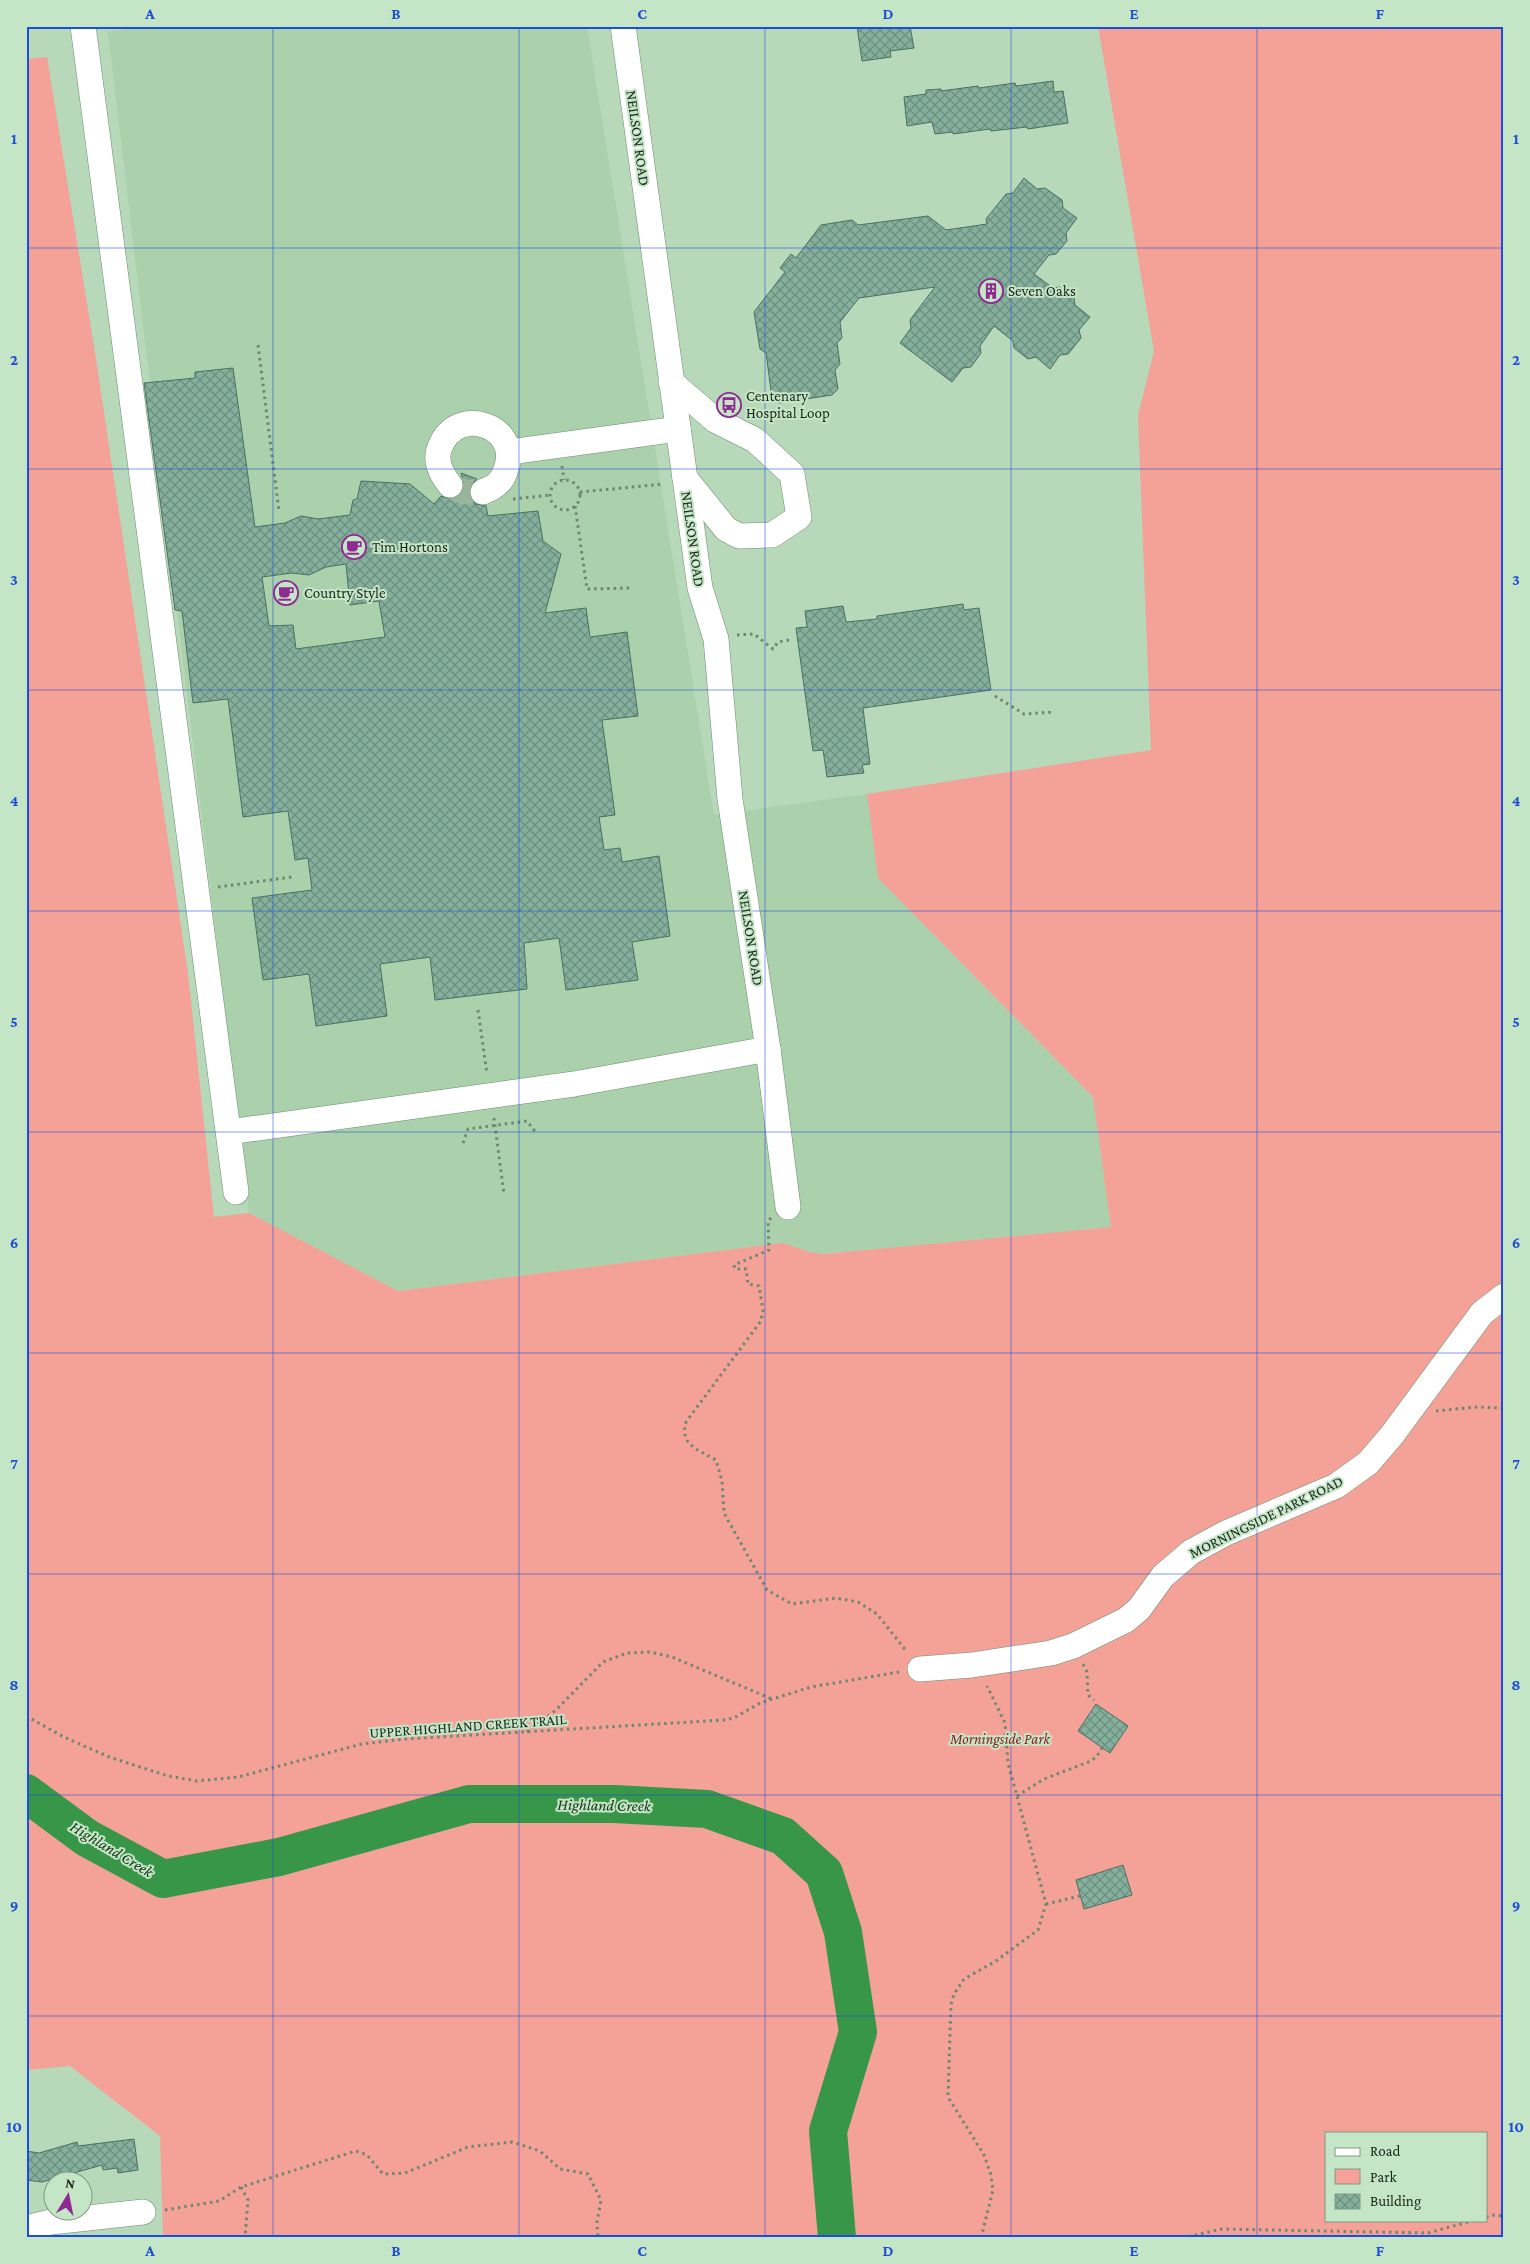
<svg xmlns="http://www.w3.org/2000/svg" width="1530" height="2264" font-family="'Crimson Pro',serif">
  <style>
    .built { fill: #aad0ac }
    .park { fill: #f4a198; fill-rule: evenodd }
    .lines { fill: none; stroke-linecap: round; stroke-linejoin: round }
    .river { stroke: #379647; stroke-width: 38 }
    .building { fill: url(#building-cross-hatch); stroke: #487160; fill-rule: evenodd }
    .minor-tunnel { stroke: #98b59a; stroke-width: 25; stroke-dasharray: 25 12; stroke-linecap: butt }
    .minor-casing { stroke: #6f8c70; stroke-width: 26 }
    .path { stroke: #6f8771; stroke-width: 3; stroke-dasharray: 2.5 4; stroke-linecap: butt }
    .minor { stroke: #fff; stroke-width: 25 }
    .grid { fill: none; stroke: #1d4ed8; stroke-width: 1; stroke-opacity: 0.55 }
    .labels { text-anchor: middle; dominant-baseline: central; stroke-width: 4; stroke-linejoin: round; paint-order: stroke }
    .street-label { font-size: 15px; fill: #1a271b; stroke: #c5e5c7 }
    .poi-label { font-size: 15px; fill: #1a271b; stroke: #c5e5c7; text-anchor: start }
    .park-label { font-size: 15px; font-style: italic; fill: #881f1e; stroke: #c5e5c7 }
    .water-label { font-size: 16px; font-style: italic; fill: #113717; stroke: #c5e5c7 }
    .neatline { fill: none; stroke: #1d4ed8; stroke-width: 2 }
    .grid-label { font-size: 16px; text-anchor: middle; font-weight: bold; fill: #1d4ed8 }
  </style>
  <defs>
    <pattern id="building-cross-hatch" width="8" height="8" patternUnits="userSpaceOnUse" patternTransform="scale(1.25)"><rect width="8" height="8" fill="#85b09e"/><path d="M0 0l8 8M0 8l8-8" fill="none" stroke="#6c8f80"/></pattern>
  </defs>
  <rect width="100%" height="100%" fill="#b8d8ba"/>
  <!-- built -->
  <path class="built" d="M146,26H587L714,815L867,794L878,878L1093,1097L1111,1227L823,1254L810,1252L783,1243L398,1291L249,1213L108,32Z"/>
  <!-- park -->
  <path class="park" d="M1098,26H1504V2238H163L160,2136L70,2066L26,2070V59L47,57L96,359L188,973L214,1217L249,1213L398,1291L783,1243L810,1252L823,1254L1111,1227L1093,1097L878,878L867,794L1151,750L1138,415L1154,351ZM1326,2133H1486V2220H1326Z"/>
  <g class="lines">
    <!-- river -->
    <path class="river" d="M26,1793L87,1838L163,1879L279,1857L469,1804H614L707,1809L783,1836L824,1873L843,1932L858,2032L828,2131L837,2238"/>
  </g>
  <!-- building -->
  <g class="building">
    <path d="M857,26H910L914,48L890,51L891,57L862,61Z"/>
    <path d="M1053,81L1054,92L1063,91L1068,123L1028,129L1027,127L991,131L990,129L953,134V132L935,134L932,122L907,126L904,97L926,94V90L941,89V91L978,86L979,88L1015,83L1016,86Z"/>
    <path d="M1024,178L1037,189L1045,188L1062,200L1063,208L1077,218L1066,233L1067,241L1056,254L1049,255L1034,274L1053,288L1060,287L1074,298L1075,305L1090,317L1079,330L1081,338L1068,354L1060,355L1050,369L1036,357L1028,359L1014,348L1013,341L994,326L980,346L981,353L971,367L963,368L952,382L900,343L911,328L910,320L935,287L859,298L840,322L842,338L837,343L840,364L835,370L838,389L832,395L779,403L772,398L766,353L760,349L754,312L785,272L780,268L791,254L796,258L821,225L852,220L858,225L928,216L946,230L987,224L986,219L1006,194L1013,193Z"/>
    <path d="M233,368L255,527L285,523L301,516L318,519L350,515L353,500L357,499L361,481L410,484L434,504L441,496L452,499L459,496L463,490L464,483L461,473L477,479L471,485L469,493L470,499L476,504L486,506L488,516L538,511L543,541L561,554L545,613L586,608L590,637L627,632L638,716L602,720L615,815L599,817L604,850L620,848L622,862L659,856L670,936L632,942L638,980L566,990L559,938L524,943L527,989L435,1000L430,957L380,964L387,1016L316,1026L309,974L263,980L252,898L312,890L308,858L295,860L288,811L243,817L228,699L193,703L182,611L175,610L144,383L195,378V372ZM346,564L350,605L379,601L385,637L296,649L293,625L269,626L262,577L292,573L309,575L326,567Z"/>
    <path d="M963,604L964,610L979,608L991,690L863,708L870,764L862,765L864,773L827,777L823,750L813,751L796,628L807,627L805,611L843,606L846,622L877,619V616Z"/>
    <path d="M1096,1704L1128,1726L1110,1753L1078,1731Z"/>
    <path d="M1123,1865L1132,1895L1084,1909L1076,1880Z"/>
    <path d="M134,2139L138,2170L118,2173L117,2168L103,2170L102,2165L42,2182L26,2180V2151L39,2153L77,2142L78,2146Z"/>
  </g>
  <g class="lines">
    <!-- minor-tunnel -->
    <path class="minor-tunnel" d="M450,485L463,492H483"/>
    <defs>
      <g id="minor">
        <path d="M83,26L236,1192"/>
        <path d="M623,26L700,588L716,639L730,799L768,1049L788,1207"/>
        <path d="M671,382L715,420L755,440L792,474L799,517L772,535L739,536L726,529L685,478"/>
        <path d="M509,452L678,429"/>
        <path d="M450,485C441,474 434,461 440,447C458,402 522,428 506,469C504,476 500,483 493,487C490,489 486,490 483,492"/>
        <path d="M229,1132L574,1084L768,1049"/>
        <path d="M920,1669L972,1665L1051,1653L1073,1646L1126,1620L1139,1609L1163,1576L1191,1552L1226,1533L1336,1486L1368,1463L1392,1435L1482,1313L1504,1296"/>
        <path d="M26,2228L51,2222L143,2212"/>
      </g>
    </defs>
    <!-- minor casing -->
    <use href="#minor" class="minor-casing"/>
    <!-- path -->
    <g class="path">
      <path d="M258,345L279,511"/>
      <path d="M562,466L564,480"/>
      <circle cx="565" cy="495" r="15"/>
      <path d="M580,492L663,484"/>
      <path d="M513,499L550,495"/>
      <path d="M575,506L587,589L631,588"/>
      <path d="M737,635L754,634L773,649L778,642L789,640"/>
      <path d="M995,696L1024,714L1054,712"/>
      <path d="M218,887L292,877"/>
      <path d="M478,1010L487,1074"/>
      <path d="M494,1118L504,1194"/>
      <path d="M463,1143L468,1129L527,1121L537,1134"/>
      <path d="M771,1218L768,1221L769,1250L734,1265L735,1269H746L748,1284L759,1286L763,1310L761,1321L686,1422C679,1445 699,1450 716,1460L722,1481L724,1513L767,1590L792,1604L836,1598L858,1602L877,1614L907,1652"/>
      <path d="M1436,1411L1477,1407L1504,1408"/>
      <path d="M1083,1664L1087,1672L1088,1695L1094,1700"/>
      <path d="M26,1716L64,1737L109,1757L168,1776L197,1781L238,1777L362,1744L404,1739L724,1720L734,1718L760,1703L811,1687L899,1672"/>
      <path d="M527,1732L556,1710L603,1662L627,1653L650,1652L672,1657L772,1699"/>
      <path d="M1017,1796L1044,1779L1091,1761L1097,1756L1102,1748"/>
      <path d="M1046,1904L1080,1896"/>
      <path d="M241,2187L248,2200L245,2238"/>
      <path d="M165,2210L219,2201L241,2187L356,2151L367,2155L383,2174L405,2173L468,2147L512,2142L540,2151L560,2169L588,2174L601,2200L597,2222L598,2238"/>
      <path d="M1486,2217L1494,2215L1504,2216"/>
      <path d="M981,2238L993,2190L991,2175L984,2155L948,2097L951,2004L954,1994L964,1979L996,1961L1038,1930L1046,1904L1008,1763L1005,1723L987,1686"/>
      <path d="M1182,2238L1222,2229L1428,2233L1475,2220"/>
    </g>
    <!-- minor -->
    <use href="#minor" class="minor"/>
  </g>
  <!-- grid -->
  <path class="grid" d="M273,26V2238M519,26V2238M765,26V2238M1011,26V2238M1257,26V2238M26,248H1504M26,469H1504M26,690H1504M26,911H1504M26,1132H1504M26,1353H1504M26,1574H1504M26,1795H1504M26,2016H1504"/>
  <!-- icons -->
  <defs>
    <symbol id="building-ring" viewBox="-11 -11 22 22"><circle r="9.5" fill="#c5e5c7" stroke="#8e2a91" stroke-width="1.5"/><path d="M-4-6H4V6H1V3H-1V6H-4ZM-2.5-4.3h1.7v1.8h-1.7ZM.8-4.3h1.7v1.8H.8ZM-2.5-1h1.7V.8h-1.7ZM.8-1h1.7V.8H.8Z" fill="#8e2a91"/></symbol>
    <symbol id="bus-ring" viewBox="-11 -11 22 22"><circle r="9.5" fill="#c5e5c7" stroke="#8e2a91" stroke-width="1.5"/><path d="M-5-6H5V4H4V6H2V4H-2V6H-4V4H-5ZM-3.5-4V0h7V-4ZM-3.5 1.2v1.5H-2V1.2ZM2 1.2v1.5H3.5V1.2Z" fill="#8e2a91"/></symbol>
    <symbol id="cafe-ring" viewBox="-11 -11 22 22"><circle r="9.5" fill="#c5e5c7" stroke="#8e2a91" stroke-width="1.5"/><path d="M-5.5-4.5H6V0H3Q3 3.5 0 3.5H-2.5Q-5.5 3.5-5.5 0ZM3-3.2v2h1.7v-2ZM-6 4.5H4V6H-6Z" fill="#8e2a91"/></symbol>
  </defs>
  <g fill-rule="evenodd">
    <use href="#building-ring" x="977" y="277" width="28" height="28"/>
    <use href="#bus-ring" x="715" y="391" width="28" height="28"/>
    <use href="#cafe-ring" x="340" y="533" width="28" height="28"/>
    <use href="#cafe-ring" x="272" y="579" width="28" height="28"/>
  </g>
  <g class="labels">
    <!-- street labels -->
    <g class="street-label">
      <text transform="translate(638 138) rotate(82)">NEILSON ROAD</text>
      <text transform="translate(693 539) rotate(82)">NEILSON ROAD</text>
      <text transform="translate(751 938) rotate(81)">NEILSON ROAD</text>
      <text transform="translate(1266 1517) rotate(-26)">MORNINGSIDE PARK ROAD</text>
      <text transform="translate(468 1726) rotate(-4)">UPPER HIGHLAND CREEK TRAIL</text>
    </g>
    <!-- poi labels -->
    <g class="poi-label">
      <text x="1008" y="291">Seven Oaks</text>
      <text x="746" y="396">Centenary<tspan x="746" dy="17">Hospital Loop</tspan></text>
      <text x="372" y="547">Tim Hortons</text>
      <text x="304" y="593">Country Style</text>
    </g>
    <!-- park labels -->
    <g class="park-label">
      <text x="1000" y="1739">Morningside Park</text>
    </g>
    <!-- water labels -->
    <g class="water-label">
      <text transform="translate(604 1805) rotate(1)">Highland Creek</text>
      <text transform="translate(112 1849) rotate(31)">Highland Creek</text>
    </g>
  </g>
  <!-- border -->
  <rect width="1530" height="2264" fill="none" stroke="#c5e5c7" stroke-width="55"/>
  <!-- legend -->
  <rect x="1325" y="2132" width="162" height="90" fill="#c5e5c7" stroke="#819982"/>
  <rect x="1335" y="2148" width="25" height="8" fill="#ffffff" stroke="#819982"/>
  <text x="1370" y="2156" font-size="15" fill="#1a271b">Road</text>
  <rect x="1335" y="2169" width="25" height="15" fill="#f4a198" stroke="#819982"/>
  <text x="1370" y="2182" font-size="15" fill="#1a271b">Park</text>
  <rect x="1335" y="2194" width="25" height="15" fill="url(#building-cross-hatch)" stroke="#819982"/>
  <text x="1370" y="2206" font-size="15" fill="#1a271b">Building</text>
  <!-- north arrow -->
  <g transform="translate(68 2196) rotate(10)"><circle r="24" fill="#c5e5c7" stroke="#819982"/>
  <path d="M0-4L9 19L0 12L-9 19Z" fill="#8e2a91"/>
  <text y="-8" font-size="14" font-weight="bold" text-anchor="middle" fill="#1a271b">N</text>
  </g>
  <rect x="28" y="28" width="1474" height="2208" class="neatline"/>
  <g class="grid-label">
    <text x="150" y="19">A</text>
    <text x="396" y="19">B</text>
    <text x="642" y="19">C</text>
    <text x="888" y="19">D</text>
    <text x="1134" y="19">E</text>
    <text x="1380" y="19">F</text>
    <text x="14" y="144">1</text>
    <text x="1516" y="144">1</text>
    <text x="14" y="365">2</text>
    <text x="1516" y="365">2</text>
    <text x="14" y="585">3</text>
    <text x="1516" y="585">3</text>
    <text x="14" y="806">4</text>
    <text x="1516" y="806">4</text>
    <text x="14" y="1027">5</text>
    <text x="1516" y="1027">5</text>
    <text x="14" y="1248">6</text>
    <text x="1516" y="1248">6</text>
    <text x="14" y="1469">7</text>
    <text x="1516" y="1469">7</text>
    <text x="14" y="1690">8</text>
    <text x="1516" y="1690">8</text>
    <text x="14" y="1911">9</text>
    <text x="1516" y="1911">9</text>
    <text x="14" y="2132">10</text>
    <text x="1516" y="2132">10</text>
    <text x="150" y="2256">A</text>
    <text x="396" y="2256">B</text>
    <text x="642" y="2256">C</text>
    <text x="888" y="2256">D</text>
    <text x="1134" y="2256">E</text>
    <text x="1380" y="2256">F</text>
  </g>
</svg>
